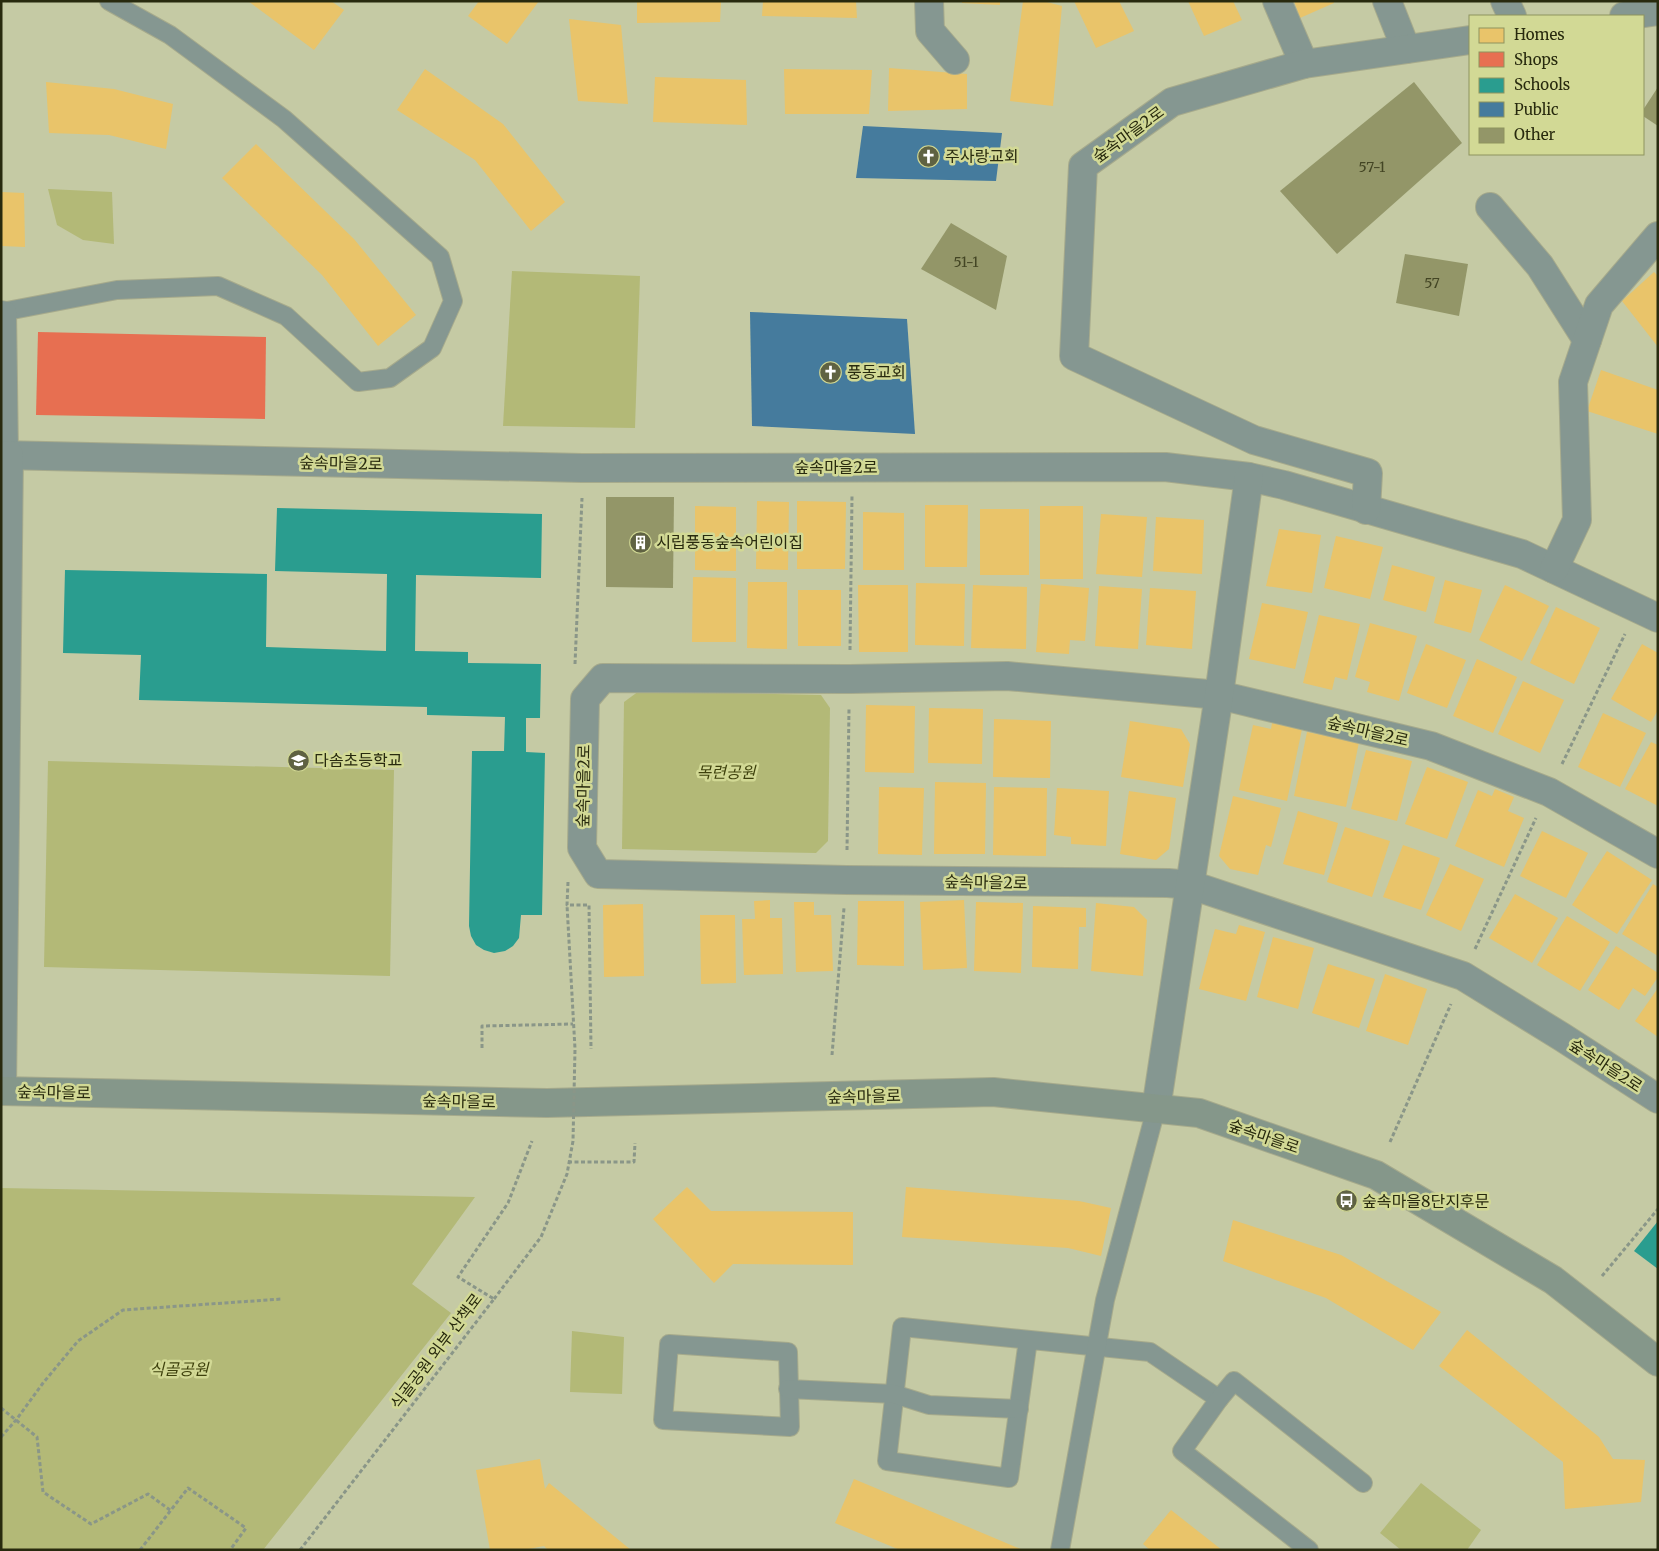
<svg xmlns="http://www.w3.org/2000/svg" width="1659" height="1551" font-family="Merriweather,'Noto Sans KR',serif">
  <style>
    .green { fill: #b3b977 }
    .homes { fill: #e9c46a }
    .shops { fill: #e76f51 }
    .schools { fill: #2a9d8f }
    .public { fill: #457b9d }
    .building { fill: #939668 }
    .lines { fill: none; stroke-linecap: round; stroke-linejoin: round }
    .lane-casing { stroke: #a6aa8c; stroke-width: 20 }
    .street-casing { stroke: #a6aa8c; stroke-width: 30 }
    .secondary-casing { stroke: #a6aa8c; stroke-width: 30 }
    .path { stroke: #8a9688; stroke-width: 3; stroke-dasharray: 4 2.5; stroke-linecap: butt }
    .lane { stroke: #859791; stroke-width: 18 }
    .street { stroke: #859791; stroke-width: 28 }
    .secondary { stroke: #85978a; stroke-width: 28 }
    .path-bridge { stroke: #8a9688; stroke-width: 3; stroke-dasharray: 4 2.5; stroke-linecap: butt }
    .labels { text-anchor: middle; dominant-baseline: central; stroke-width: 5; stroke-linejoin: round; paint-order: stroke }
    .number-label { font-size: 14px; fill: #434524 }
    .street-label { font-size: 16px; fill: #282a0e; stroke: #d2d995 }
    .poi-label { font-size: 16px; fill: #282a0e; stroke: #d2d995; text-anchor: start }
    .park-label { font-size: 16px; font-style: italic; fill: #3e410c; stroke: #d2d995 }
  </style>
  <rect width="100%" height="100%" fill="#c5caa4"/>
  <!-- green -->
  <g class="green">
    <path d="M48,189L112,192L114,244L83,240L57,225Z"/>
    <path d="M512,271L640,276L635,428L503,426Z"/>
    <path d="M639,691L821,695L830,708L828,841L816,853L622,849L624,702Z"/>
    <path d="M48,761L394,770L390,976L44,967Z"/>
    <path d="M1,1188L475,1197L412,1284L451,1313L263,1550H1Z"/>
    <path d="M572,1331L624,1337L622,1394L570,1392Z"/>
    <path d="M1421,1483L1481,1530L1467,1550H1401L1380,1533Z"/>
  </g>
  <!-- homes -->
  <g class="homes">
    <path d="M248,1H331L344,10L314,50Z"/>
    <path d="M479,1H539L507,44L468,16Z"/>
    <path d="M637,1H721L720,22L637,23Z"/>
    <path d="M763,1H856L857,18L762,16Z"/>
    <path d="M962,1H1000V5L962,3Z"/>
    <path d="M1023,1H1043L1062,6L1053,106L1010,101Z"/>
    <path d="M1074,1H1119L1134,31L1096,48Z"/>
    <path d="M1188,1H1233L1242,20L1204,36Z"/>
    <path d="M1294,1H1334V3L1300,18Z"/>
    <path d="M569,19L621,25L628,104L578,101Z"/>
    <path d="M889,68L967,74V109L888,111Z"/>
    <path d="M425,69L503,124L565,202L531,231L475,160L397,110Z"/>
    <path d="M784,69L872,70L869,114H785Z"/>
    <path d="M655,77L746,80L747,125L653,122Z"/>
    <path d="M46,82L114,89L173,104L166,149L109,135L49,133Z"/>
    <path d="M256,144L354,239L416,315L378,346L322,275L222,178Z"/>
    <path d="M1,192L24,193L25,247L1,246Z"/>
    <path d="M1654,272L1658,276V347L1622,301Z"/>
    <path d="M1601,370L1658,390V434L1587,411Z"/>
    <path d="M757,501L789,502L788,570L756,569Z"/>
    <path d="M797,501L846,502L845,569H797Z"/>
    <path d="M925,505H968L967,567H925Z"/>
    <path d="M695,506L736,507V571L695,570Z"/>
    <rect x="1040" y="506" width="43" height="73"/>
    <rect x="980" y="509" width="49" height="66"/>
    <path d="M863,512L904,513V570H863Z"/>
    <path d="M1101,514L1147,517L1142,577L1096,574Z"/>
    <path d="M1156,517L1204,520L1202,574L1153,571Z"/>
    <path d="M1279,529L1321,535L1312,593L1266,586Z"/>
    <path d="M1336,536L1383,547L1370,599L1324,588Z"/>
    <path d="M1392,565L1435,577L1426,612L1383,600Z"/>
    <path d="M693,577L736,578V642H692Z"/>
    <path d="M1445,580L1482,590L1471,633L1434,623Z"/>
    <path d="M748,582H787V649L747,648Z"/>
    <path d="M916,583L965,584L964,646L915,645Z"/>
    <path d="M1041,584L1089,588L1085,641L1070,640L1069,654L1036,652Z"/>
    <path d="M858,585H908V652H859Z"/>
    <path d="M973,585L1027,587L1026,649L971,648Z"/>
    <path d="M1505,585L1549,606L1522,661L1479,640Z"/>
    <path d="M1099,586L1142,589L1138,649L1095,646Z"/>
    <path d="M1150,588L1196,591L1192,649L1146,645Z"/>
    <rect x="798" y="590" width="43" height="56"/>
    <path d="M1262,603L1308,612L1295,669L1249,659Z"/>
    <path d="M1556,607L1600,628L1574,684L1530,663Z"/>
    <path d="M1319,615L1360,624L1347,680L1335,677L1332,690L1303,683Z"/>
    <path d="M1370,623L1417,636L1399,701L1367,692L1370,682L1355,677Z"/>
    <path d="M1426,644L1466,660L1447,708L1407,693Z"/>
    <path d="M1642,644L1658,653V710L1651,722L1611,699Z"/>
    <path d="M1477,659L1517,677L1493,733L1453,716Z"/>
    <path d="M1523,681L1564,700L1540,753L1498,734Z"/>
    <path d="M866,705L915,706L914,773L865,772Z"/>
    <path d="M929,708L983,709L982,764L928,763Z"/>
    <path d="M1603,713L1646,733L1620,787L1578,767Z"/>
    <path d="M994,719L1051,721L1050,778L993,777Z"/>
    <path d="M1130,721L1181,729L1190,744L1183,787L1121,777Z"/>
    <path d="M1272,723L1302,729L1287,801L1239,790L1253,725L1271,729Z"/>
    <path d="M1307,732L1359,742L1346,807L1294,796Z"/>
    <path d="M1651,742L1658,745V806L1625,789Z"/>
    <path d="M1366,750L1412,761L1397,821L1351,809Z"/>
    <path d="M1427,767L1468,782L1447,839L1405,824Z"/>
    <path d="M935,782L986,783L985,854H934Z"/>
    <path d="M879,787L924,788L922,855L878,854Z"/>
    <path d="M994,787L1047,788L1046,856L993,855Z"/>
    <path d="M1057,788L1109,791L1106,846L1071,844V837L1054,835Z"/>
    <path d="M1495,789L1514,797L1508,811L1524,818L1504,867L1455,846L1478,790L1492,796Z"/>
    <path d="M1129,791L1176,798L1169,849L1156,860L1120,854Z"/>
    <path d="M1233,796L1281,808L1271,847L1266,845L1258,875L1230,869L1219,856Z"/>
    <path d="M1298,811L1338,823L1324,875L1283,864Z"/>
    <path d="M1345,827L1390,841L1372,897L1327,882Z"/>
    <path d="M1542,831L1588,853L1566,898L1520,876Z"/>
    <path d="M1403,845L1440,858L1421,910L1383,897Z"/>
    <path d="M1607,851L1652,880L1617,934L1572,905Z"/>
    <path d="M1450,864L1484,879L1461,931L1426,915Z"/>
    <path d="M1653,884L1658,887V956L1622,934Z"/>
    <path d="M1515,894L1558,918L1532,963L1489,938Z"/>
    <path d="M770,900V918H782L783,974L744,975L742,919H755L754,901Z"/>
    <path d="M964,900L967,968L923,970L920,902Z"/>
    <path d="M858,901H904V966L857,965Z"/>
    <path d="M794,902H814V915H831L833,971L796,972Z"/>
    <path d="M976,902L1023,903L1021,973L974,971Z"/>
    <path d="M1096,903L1134,907L1147,920L1143,976L1091,971Z"/>
    <path d="M643,904L644,976L604,977L603,905Z"/>
    <path d="M1033,906L1086,908V927H1079L1078,969L1032,967Z"/>
    <path d="M700,915H735L736,983L701,984Z"/>
    <path d="M1567,916L1610,942L1580,991L1537,965Z"/>
    <path d="M1239,925L1265,932L1246,1001L1199,989L1215,929L1236,934Z"/>
    <path d="M1273,937L1314,948L1298,1009L1257,997Z"/>
    <path d="M1616,946L1658,973V977L1645,996L1633,988L1619,1010L1588,990Z"/>
    <path d="M1328,964L1375,979L1359,1028L1312,1013Z"/>
    <path d="M1385,974L1427,989L1408,1045L1366,1031Z"/>
    <path d="M1658,988V1037L1635,1021Z"/>
    <path d="M687,1187L711,1211L853,1212V1265L733,1264L714,1283L653,1219Z"/>
    <path d="M906,1187L1079,1201L1111,1208L1101,1256L1068,1248L902,1237Z"/>
    <path d="M1233,1220L1341,1255L1441,1312L1413,1350L1326,1298L1223,1261Z"/>
    <path d="M1467,1330L1599,1437L1613,1459L1645,1460L1641,1502L1565,1509L1563,1462L1439,1366Z"/>
    <path d="M540,1459L545,1489L549,1483L631,1550H548L544,1546L523,1550H490L476,1470Z"/>
    <path d="M854,1479L1023,1550H900L835,1523Z"/>
    <path d="M1171,1510L1222,1550H1150L1143,1544Z"/>
  </g>
  <!-- shops -->
  <path class="shops" d="M38,332L266,337L265,419L36,415Z"/>
  <!-- schools -->
  <g class="schools">
    <path d="M277,508L542,514L541,578L416,575L415,651L468,652V663L541,664L540,718H526V752L545,753L542,915H521L519,938L513,946L505,951L494,953L484,950L476,945L471,936L469,926L472,751H504L505,717L427,715V707L139,700L141,655L63,653L65,570L267,574L266,647L386,651L387,574L275,571Z"/>
    <path d="M1658,1221V1269L1634,1251Z"/>
  </g>
  <!-- public -->
  <g class="public">
    <path d="M863,126L1002,133L996,181L856,178Z"/>
    <path d="M750,312L907,319L915,434L752,426Z"/>
  </g>
  <!-- building -->
  <g class="building">
    <path d="M1414,82L1462,143L1337,254L1280,191Z"/>
    <path d="M1658,87V126L1643,116V110Z"/>
    <path d="M951,223L1007,256L996,310L921,269Z"/>
    <path d="M1405,254L1468,264L1459,316L1396,303Z"/>
    <path d="M606,497H674L673,588L606,587Z"/>
  </g>
  <g class="lines">
    <defs>
      <g id="lane">
        <path d="M1,310L7,311L117,290L218,286L286,316L358,382L390,378L432,348L453,301L440,257L284,119L170,35L109,1"/>
        <path d="M7,311L9,455"/>
        <path d="M1028,1340L1009,1478L887,1461L902,1327L1150,1352L1219,1399"/>
        <path d="M669,1344L788,1352L790,1427L663,1420Z"/>
        <path d="M788,1389L894,1394L929,1405L1019,1409"/>
        <path d="M1060,1550L1105,1300L1156,1109"/>
        <path d="M1309,1550L1182,1451L1219,1399L1234,1381L1363,1483"/>
      </g>
      <g id="street">
        <path d="M929,1L930,31L955,60"/>
        <path d="M1277,1L1304,64"/>
        <path d="M1387,1L1406,49"/>
        <path d="M1505,1L1512,16"/>
        <path d="M1624,16L1658,11"/>
        <path d="M1490,207L1540,266L1587,340"/>
        <path d="M1,455L582,468L1165,467L1249,477L1284,485L1522,554L1658,618"/>
        <path d="M1366,510L1368,473L1254,440L1074,356L1083,166L1172,102L1304,64L1470,40"/>
        <path d="M1554,569L1577,520L1573,382L1599,305L1658,236"/>
        <path d="M1658,854L1549,792L1431,746L1219,695L1007,676L850,679L603,678L585,699L582,848L598,874L846,880L1168,883L1191,885L1463,976L1562,1037L1658,1099"/>
        <path d="M2,1091L9,455"/>
        <path d="M1156,1109L1219,695L1249,477"/>
      </g>
      <path id="secondary" d="M1,1091L547,1103L993,1092L1199,1113L1376,1175L1553,1280L1658,1362"/>
    </defs>
    <!-- lane casing -->
    <use href="#lane" class="lane-casing"/>
    <!-- street casing -->
    <use href="#street" class="street-casing"/>
    <!-- secondary casing -->
    <use href="#secondary" class="secondary-casing"/>
    <!-- path -->
    <g class="path">
      <path d="M850,650L852,496"/>
      <path d="M575,664L582,498"/>
      <path d="M1562,764L1625,634"/>
      <path d="M847,850L849,709"/>
      <path d="M568,882L567,905H589L591,1049"/>
      <path d="M1475,949L1536,818"/>
      <path d="M482,1048V1026L573,1024"/>
      <path d="M832,1055L844,908"/>
      <path d="M1390,1142L1451,1004"/>
      <path d="M568,1162H634L635,1143"/>
      <path d="M1602,1276L1658,1209"/>
      <path d="M1,1408L37,1437L43,1492L91,1524L148,1494L170,1510"/>
      <path d="M1,1437L16,1420L43,1383L78,1341L123,1310L282,1299"/>
      <path d="M140,1550L188,1488L246,1528L230,1550"/>
      <path d="M300,1550L494,1299L458,1277L508,1203L532,1141"/>
    </g>
    <!-- lane -->
    <use href="#lane" class="lane"/>
    <!-- street -->
    <use href="#street" class="street"/>
    <!-- secondary -->
    <use href="#secondary" class="secondary"/>
    <!-- path-bridge -->
    <path class="path-bridge" d="M494,1299L541,1237L567,1174L573,1141L575,1049L567,905"/>
  </g>
  <!-- icons -->
  <defs>
    <symbol id="church-disc" viewBox="-11 -11 22 22"><circle r="9.5" fill="#5f6242" stroke="#d2d995"/><path d="M-1.2-6h2.4v3.5h3.3v2.4h-3.3V6h-2.4V-.1h-3.3v-2.4h3.3Z" fill="#fff"/></symbol>
    <symbol id="building-disc" viewBox="-11 -11 22 22"><circle r="9.5" fill="#5f6242" stroke="#d2d995"/><path d="M-4-6H4V6H1V3H-1V6H-4ZM-2.5-4.3h1.7v1.8h-1.7ZM.8-4.3h1.7v1.8H.8ZM-2.5-1h1.7V.8h-1.7ZM.8-1h1.7V.8H.8Z" fill="#fff"/></symbol>
    <symbol id="school-disc" viewBox="-11 -11 22 22"><circle r="9.5" fill="#5f6242" stroke="#d2d995"/><path d="M0-5L7-2L0 1L-7-2ZM-4 1L0 2.5L4 1V4Q0 6-4 4Z" fill="#fff"/></symbol>
    <symbol id="bus-disc" viewBox="-11 -11 22 22"><circle r="9.5" fill="#5f6242" stroke="#d2d995"/><path d="M-5-6H5V4H4V6H2V4H-2V6H-4V4H-5ZM-3.5-4V0h7V-4ZM-3.5 1.2v1.5H-2V1.2ZM2 1.2v1.5H3.5V1.2Z" fill="#fff"/></symbol>
  </defs>
  <g fill-rule="evenodd">
    <use href="#church-disc" x="916" y="144" width="25" height="25"/>
    <use href="#church-disc" x="818" y="360" width="25" height="25"/>
    <use href="#building-disc" x="628" y="530" width="25" height="25"/>
    <use href="#school-disc" x="286" y="748" width="25" height="25"/>
    <use href="#bus-disc" x="1334" y="1188" width="25" height="25"/>
  </g>
  <g class="labels">
    <!-- number labels -->
    <g class="number-label">
      <text x="1372" y="167">57-1</text>
      <text x="966" y="262">51-1</text>
      <text x="1432" y="283">57</text>
    </g>
    <!-- street labels -->
    <g class="street-label">
      <text transform="translate(1128 134) rotate(-36)">숲속마을2로</text>
      <text transform="translate(341 463) rotate(1)">숲속마을2로</text>
      <text x="836" y="467">숲속마을2로</text>
      <text transform="translate(1368 731) rotate(13)">숲속마을2로</text>
      <text transform="translate(583 786) rotate(-89)">숲속마을2로</text>
      <text transform="translate(986 882) rotate(1)">숲속마을2로</text>
      <text transform="translate(1606 1065) rotate(33)">숲속마을2로</text>
      <text transform="translate(54 1092) rotate(1)">숲속마을로</text>
      <text transform="translate(864 1096) rotate(-1)">숲속마을로</text>
      <text transform="translate(459 1101) rotate(1)">숲속마을로</text>
      <text transform="translate(1264 1136) rotate(19)">숲속마을로</text>
      <text transform="translate(436 1351) rotate(-53)">식골공원 외부 산책로</text>
    </g>
    <!-- poi labels -->
    <g class="poi-label">
      <text x="945" y="156">주사랑교회</text>
      <text x="847" y="372">풍동교회</text>
      <text x="656" y="542">시립풍동숲속어린이집</text>
      <text x="314" y="760">다솜초등학교</text>
      <text x="1362" y="1201">숲속마을8단지후문</text>
    </g>
    <!-- park labels -->
    <g class="park-label">
      <text x="726" y="772">목련공원</text>
      <text x="179" y="1369">식골공원</text>
    </g>
  </g>
  <!-- border -->
  <rect width="1659" height="1551" fill="none" stroke="#282a0e" stroke-width="5"/>
  <!-- legend -->
  <rect x="1469" y="15" width="175" height="140" fill="#d2d995" stroke="#8e935f"/>
  <rect x="1479" y="28" width="25" height="15" fill="#e9c46a" stroke="#8e935f"/>
  <text x="1514" y="40" font-size="15" fill="#282a0e">Homes</text>
  <rect x="1479" y="52" width="25" height="15" fill="#e76f51" stroke="#8e935f"/>
  <text x="1514" y="65" font-size="15" fill="#282a0e">Shops</text>
  <rect x="1479" y="78" width="25" height="15" fill="#2a9d8f" stroke="#8e935f"/>
  <text x="1514" y="90" font-size="15" fill="#282a0e">Schools</text>
  <rect x="1479" y="102" width="25" height="15" fill="#457b9d" stroke="#8e935f"/>
  <text x="1514" y="115" font-size="15" fill="#282a0e">Public</text>
  <rect x="1479" y="128" width="25" height="15" fill="#939668" stroke="#8e935f"/>
  <text x="1514" y="140" font-size="15" fill="#282a0e">Other</text>
</svg>
